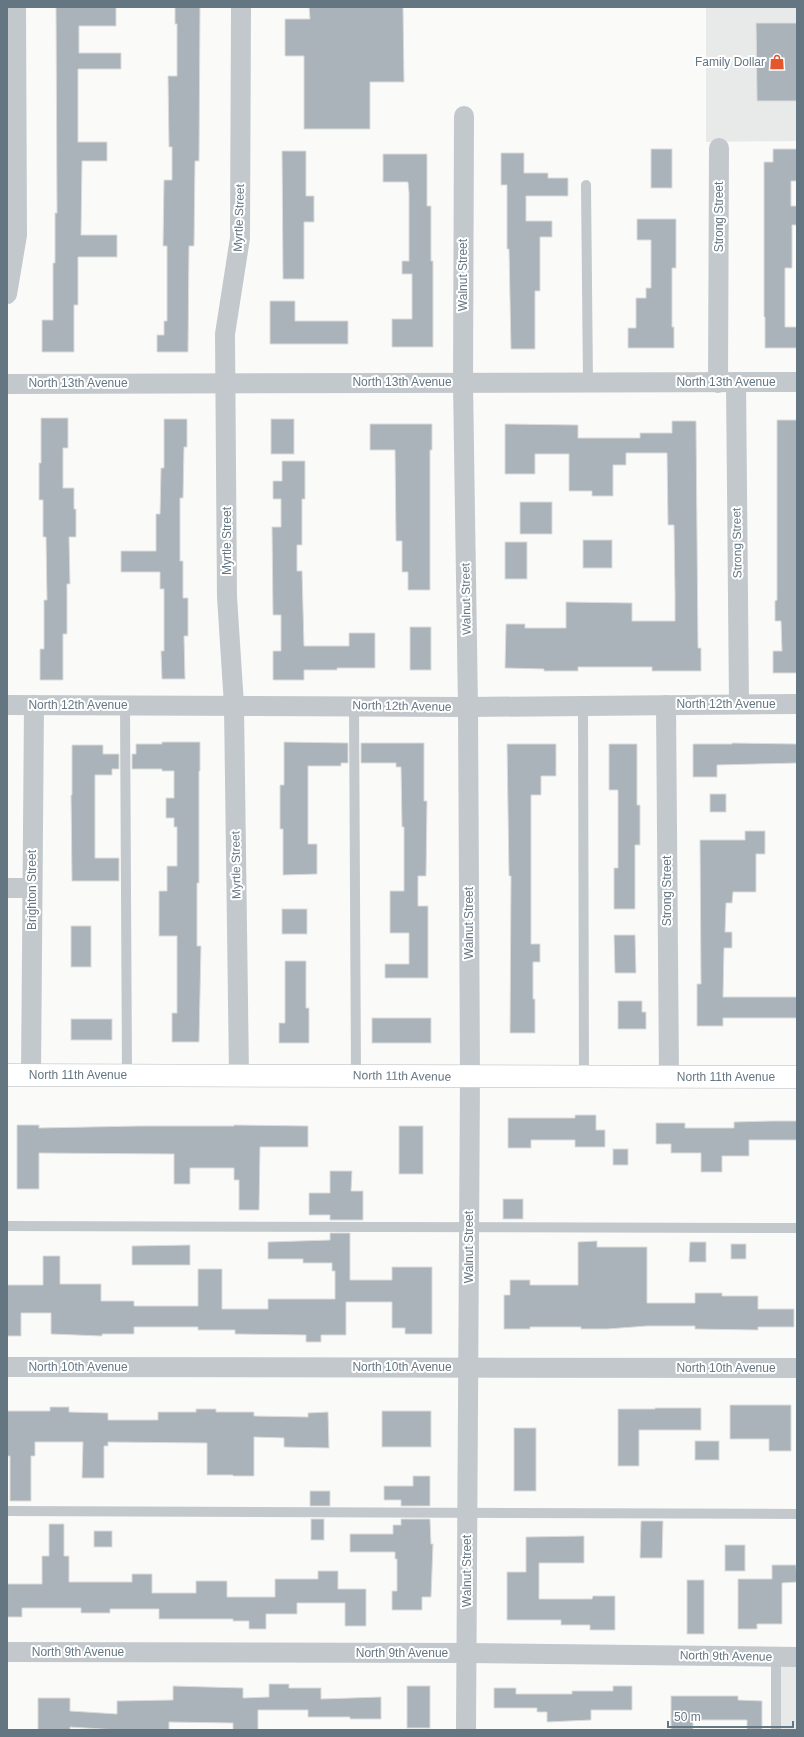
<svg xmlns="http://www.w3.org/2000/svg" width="804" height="1737" font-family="Arial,sans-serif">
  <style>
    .built { fill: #e8e9e9 }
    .building { fill: #aab3b9; stroke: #dcdcda }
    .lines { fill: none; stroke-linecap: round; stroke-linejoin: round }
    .secondary-casing { stroke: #b3babf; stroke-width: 23 }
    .lane { stroke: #c3c8cc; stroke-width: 10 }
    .street { stroke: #c3c8cc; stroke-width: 20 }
    .secondary { stroke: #fff; stroke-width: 22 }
    .labels { text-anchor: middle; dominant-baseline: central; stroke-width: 4; stroke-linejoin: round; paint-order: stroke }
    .poi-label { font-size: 12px; fill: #657683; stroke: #fff; text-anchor: end }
    .street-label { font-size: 12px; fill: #657683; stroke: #fff }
  </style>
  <rect width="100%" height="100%" fill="#fafaf8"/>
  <!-- built -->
  <g class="built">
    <path d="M706,7H797V141L706,142Z"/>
    <rect x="776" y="1657" width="21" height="73"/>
  </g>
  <!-- building -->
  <g class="building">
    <path d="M56,7H116V26H79V53H121V69H78V142H107V161H82L81,235H117V257H78V305H74V352H42V320H53V263H55V213H57Z"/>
    <path d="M175,7H200L199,161H195L194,246H189L188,352H157V335H164V321H167V246H163L164,180H172V147H169L168,76H177V24H175Z"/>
    <path d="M309,7H403L404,82H370V129H304V56H285V19H310Z"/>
    <path d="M756,23H797V101H757Z"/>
    <rect x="651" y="149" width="21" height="39"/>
    <path d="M773,149H797V181H791V206H797V225H792V268H785V327H797V348H765V317H764V162H773Z"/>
    <path d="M282,151H306V196H314V222H304V279H283Z"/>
    <path d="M501,153H524V173H548V178H568V196H526V221H552V237H540V291H535V349H511L509,249H507V185H501Z"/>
    <path d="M383,154H427V206H431V261H433V347H392V319H412V274H402V261H409V193L408,182H383Z"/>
    <path d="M637,219H676V268H672V327H674V348H628V328H636V298H646V288H651V240H637Z"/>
    <path d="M270,301H295V321H348V344H270Z"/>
    <path d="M41,418H68V448H63V488H74V509H76V537H69L70,584H67V634H63V680H40V649H44V600H47L46,537H43V500H39V463H41Z"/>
    <path d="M164,419H187V447H184L183,498H180V561H183V598H188V636H184L185,679H162L161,651H164V589H160V572H121V551H156V514H160L161,468H164Z"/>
    <rect x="271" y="419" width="23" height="35"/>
    <path d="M777,420H797V673H773V651H782L781,621H775V601L777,600Z"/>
    <path d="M672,421H696L698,648H701V671H652V667H578V671H544V669L505,668L506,624H525V628H566V602L632,603V621H675V594L674,525H668L667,453H626V465H613V496H592V491H569V454H535V474H505V424L578,425V438H640V433H672Z"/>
    <path d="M370,424H432V450H430V590H408V572H402V541H396L395,450H370Z"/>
    <path d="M282,461H305V499H302V545H297V571H302L304,646H349V633H375V668H337V670H304V680H273V651H281V615H273L272,527H281V499H273V481H282Z"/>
    <rect x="520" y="502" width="32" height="32"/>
    <rect x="583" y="540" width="29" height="28"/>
    <rect x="505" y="542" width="22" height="37"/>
    <rect x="410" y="627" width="21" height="43"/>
    <path d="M162,742H200V771H199V883H197V946H201L199,1042H172V1013H177V936H159V891H167V866H177V827H174V818H166V798H174V771H162V769H132V754H136V744H162Z"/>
    <path d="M284,742L348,743V763H341V766H308V844H317V874L283,875V829H280V785H284Z"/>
    <path d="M361,743H424V801H427L426,876H418V906H428V978H385V964H409V933H390V891H404V827H402L401,767H396V763H361Z"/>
    <path d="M732,743L797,744V763L717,765V777H693V744H732Z"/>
    <path d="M507,744H556V776H541V795H531V944H540V962H533V999H535V1033H510L511,876H509Z"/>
    <path d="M609,744H637V805H640V845H635V909H614V868H618V790H609Z"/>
    <path d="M72,745H103V754H119V769H112V775H95V858H119V881H72L71,795H72Z"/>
    <rect x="710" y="794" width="16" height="18"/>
    <path d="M745,831H765V854H756V892H733L732,903H726L725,932H732V948H724L723,997H797V1018H723V1026H697V984H701L700,840H745Z"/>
    <rect x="282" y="909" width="25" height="25"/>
    <rect x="71" y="926" width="20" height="41"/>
    <path d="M614,935H635L636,973H615Z"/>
    <path d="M285,961H306V1008H309V1043H279V1023H285Z"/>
    <path d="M618,1001H642V1012H646V1029H618Z"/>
    <rect x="372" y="1018" width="59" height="25"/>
    <rect x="71" y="1019" width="41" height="21"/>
    <path d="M575,1115H596V1130H605V1147H575V1140H531V1148H508V1118H575Z"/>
    <path d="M772,1121H797V1140H749V1156H722V1172H701V1153H671V1144H656V1123H685V1128H734V1122Z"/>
    <path d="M17,1125H39V1128L139,1126H234V1125L308,1126V1147H260L259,1210H239V1180H234V1168H190V1184H174V1154L39,1153V1189H17Z"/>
    <rect x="399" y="1126" width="24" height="48"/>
    <rect x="613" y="1149" width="15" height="16"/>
    <path d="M330,1171H352L351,1191H363V1220H330V1215H309V1193H330Z"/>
    <rect x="503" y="1199" width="20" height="20"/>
    <path d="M330,1233H350V1280H392V1267H432V1334H405V1328H392V1302H346V1335H321V1342H306V1335L235,1334V1330H198V1327H134V1334H102V1336L51,1334V1313H21V1336H7V1285H43V1256H60V1284H101V1301H134V1306H198V1269H222V1309H268V1299H335V1271H332V1263H303V1259H268V1242L330,1240Z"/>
    <path d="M597,1241V1247H647V1303H695V1293H722V1296H758V1309H794V1327H758V1330L695,1329V1326H647L607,1329H581V1327H530V1329H504V1295H510V1280H530V1285H578V1242Z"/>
    <path d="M690,1242H706V1262H689Z"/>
    <rect x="731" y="1244" width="15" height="15"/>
    <path d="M190,1245V1265H132V1246Z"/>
    <path d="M730,1405H791V1451H769V1439H730Z"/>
    <path d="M50,1407H69V1412L108,1413V1420H158V1412H196V1409H216V1412H254V1416L308,1417V1413L328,1412L329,1448L284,1447V1438L254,1437V1476H233V1475H207V1443L108,1442V1446H104V1478H82L83,1442H35V1456H31V1501H10V1456H7V1411H50Z"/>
    <path d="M655,1408H701V1430H639V1466H618V1409H655Z"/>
    <rect x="382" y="1411" width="49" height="36"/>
    <rect x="514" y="1428" width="22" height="63"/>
    <rect x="695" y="1441" width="24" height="19"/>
    <path d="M413,1476H430V1506H401V1500H384V1486H413Z"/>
    <rect x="310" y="1491" width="20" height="15"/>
    <rect x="311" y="1519" width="13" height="21"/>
    <path d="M401,1519H430L431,1544H433L431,1597H422V1610H392V1591H397V1559H395V1552H350V1534H393V1525H401Z"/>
    <path d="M641,1521H663L662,1558H640Z"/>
    <path d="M49,1524H64V1556H69V1582H132V1574H152V1593H196V1581H227V1597H275V1579H318V1571H338V1589H366V1626H345V1603H297V1614H266V1629H249V1621H233V1619H159V1609H110V1613H81V1608H22V1617H7V1584H42V1556H49Z"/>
    <rect x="94" y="1531" width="18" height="16"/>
    <path d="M584,1536V1563H539V1599H592L593,1596H615V1630H590V1625H561V1620H507V1572H526V1537Z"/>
    <rect x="725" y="1545" width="20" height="26"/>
    <path d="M772,1565H796L797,1582L782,1583V1624H757V1629H738V1579H772Z"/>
    <rect x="687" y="1580" width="17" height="54"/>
    <path d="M269,1684H289V1688H321V1699L381,1697V1719H350V1717H308V1710H258V1730H233V1723L169,1722V1730H117L70,1727V1730H38V1698H70V1711L117,1714V1701L173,1700V1686L243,1688V1698L269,1697Z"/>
    <rect x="407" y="1686" width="23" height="42"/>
    <path d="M613,1686H632V1710H591V1720L547,1722V1712H537V1708H494V1688H516V1694H572V1691H613Z"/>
    <path d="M671,1696H738V1700L762,1701V1730H747V1720H693V1730H671Z"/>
  </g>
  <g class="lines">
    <defs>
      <path id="secondary" d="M7,1075L797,1077"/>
    </defs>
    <!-- secondary casing -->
    <use href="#secondary" class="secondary-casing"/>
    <!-- lane -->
    <g class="lane">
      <path d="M586,185L588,383"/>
      <path d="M125,705L127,1075"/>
      <path d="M354,705L356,1075"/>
      <path d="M583,705L584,1077"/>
      <path d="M7,1226L797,1228"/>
      <path d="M7,1511L797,1514"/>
      <path d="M776,1730V1657"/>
    </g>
    <!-- street -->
    <g class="street">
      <path d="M464,116L463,383L468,707L470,1077L466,1730"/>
      <path d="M7,294L17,235L16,7"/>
      <path d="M736,382L739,704"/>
      <path d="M718,383L719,148"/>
      <path d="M7,384L797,382"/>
      <path d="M7,705L468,707L797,704"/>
      <path d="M666,705L669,1077"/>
      <path d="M7,888H32"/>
      <path d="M31,1075L34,705"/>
      <path d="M239,1076L234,705L227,597L225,334L240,238L241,7"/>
      <path d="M7,1367L797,1368"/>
      <path d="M7,1652L466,1653L797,1657"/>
    </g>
    <!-- secondary -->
    <use href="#secondary" class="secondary"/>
  </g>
  <!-- icons -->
  <defs>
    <symbol id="shop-bare" viewBox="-9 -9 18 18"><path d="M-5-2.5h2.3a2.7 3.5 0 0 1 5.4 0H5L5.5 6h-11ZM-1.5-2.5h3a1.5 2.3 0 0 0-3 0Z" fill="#e4572e" stroke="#fff" stroke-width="2.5" paint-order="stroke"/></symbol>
  </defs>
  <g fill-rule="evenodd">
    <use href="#shop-bare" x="766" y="51" width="22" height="22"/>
  </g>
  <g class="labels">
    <!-- poi labels -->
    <g class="poi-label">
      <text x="765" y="62">Family Dollar</text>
    </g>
    <!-- street labels -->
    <g class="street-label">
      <text transform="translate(719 217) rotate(-90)">Strong Street</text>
      <text transform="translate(239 218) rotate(-88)">Myrtle Street</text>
      <text transform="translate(463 275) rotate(-90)">Walnut Street</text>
      <text x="402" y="382">North 13th Avenue</text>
      <text x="726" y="382">North 13th Avenue</text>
      <text x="78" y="383">North 13th Avenue</text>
      <text transform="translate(227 541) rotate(-90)">Myrtle Street</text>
      <text transform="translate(737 543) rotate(-91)">Strong Street</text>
      <text transform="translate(466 599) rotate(-91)">Walnut Street</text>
      <text x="726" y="704">North 12th Avenue</text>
      <text x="78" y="705">North 12th Avenue</text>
      <text transform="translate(402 706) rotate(1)">North 12th Avenue</text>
      <text transform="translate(236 865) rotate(-91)">Myrtle Street</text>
      <text transform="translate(32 890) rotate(-90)">Brighton Street</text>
      <text transform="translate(667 891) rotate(-90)">Strong Street</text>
      <text transform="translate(469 923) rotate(-90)">Walnut Street</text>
      <text x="78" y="1075">North 11th Avenue</text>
      <text transform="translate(402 1076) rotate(1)">North 11th Avenue</text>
      <text x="726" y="1077">North 11th Avenue</text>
      <text transform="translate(469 1247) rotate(-90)">Walnut Street</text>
      <text x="78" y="1367">North 10th Avenue</text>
      <text x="402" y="1367">North 10th Avenue</text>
      <text x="726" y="1368">North 10th Avenue</text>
      <text transform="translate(467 1571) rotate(-90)">Walnut Street</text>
      <text x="78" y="1652">North 9th Avenue</text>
      <text x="402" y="1653">North 9th Avenue</text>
      <text transform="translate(726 1656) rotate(1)">North 9th Avenue</text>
    </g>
  </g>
  <!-- border -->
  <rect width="804" height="1737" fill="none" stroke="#657683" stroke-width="16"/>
  <!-- scale -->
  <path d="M668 1721v6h125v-6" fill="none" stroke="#657683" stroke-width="2"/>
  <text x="674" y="1721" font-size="12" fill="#657683" stroke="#ffffff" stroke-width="3" paint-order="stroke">50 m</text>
</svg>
